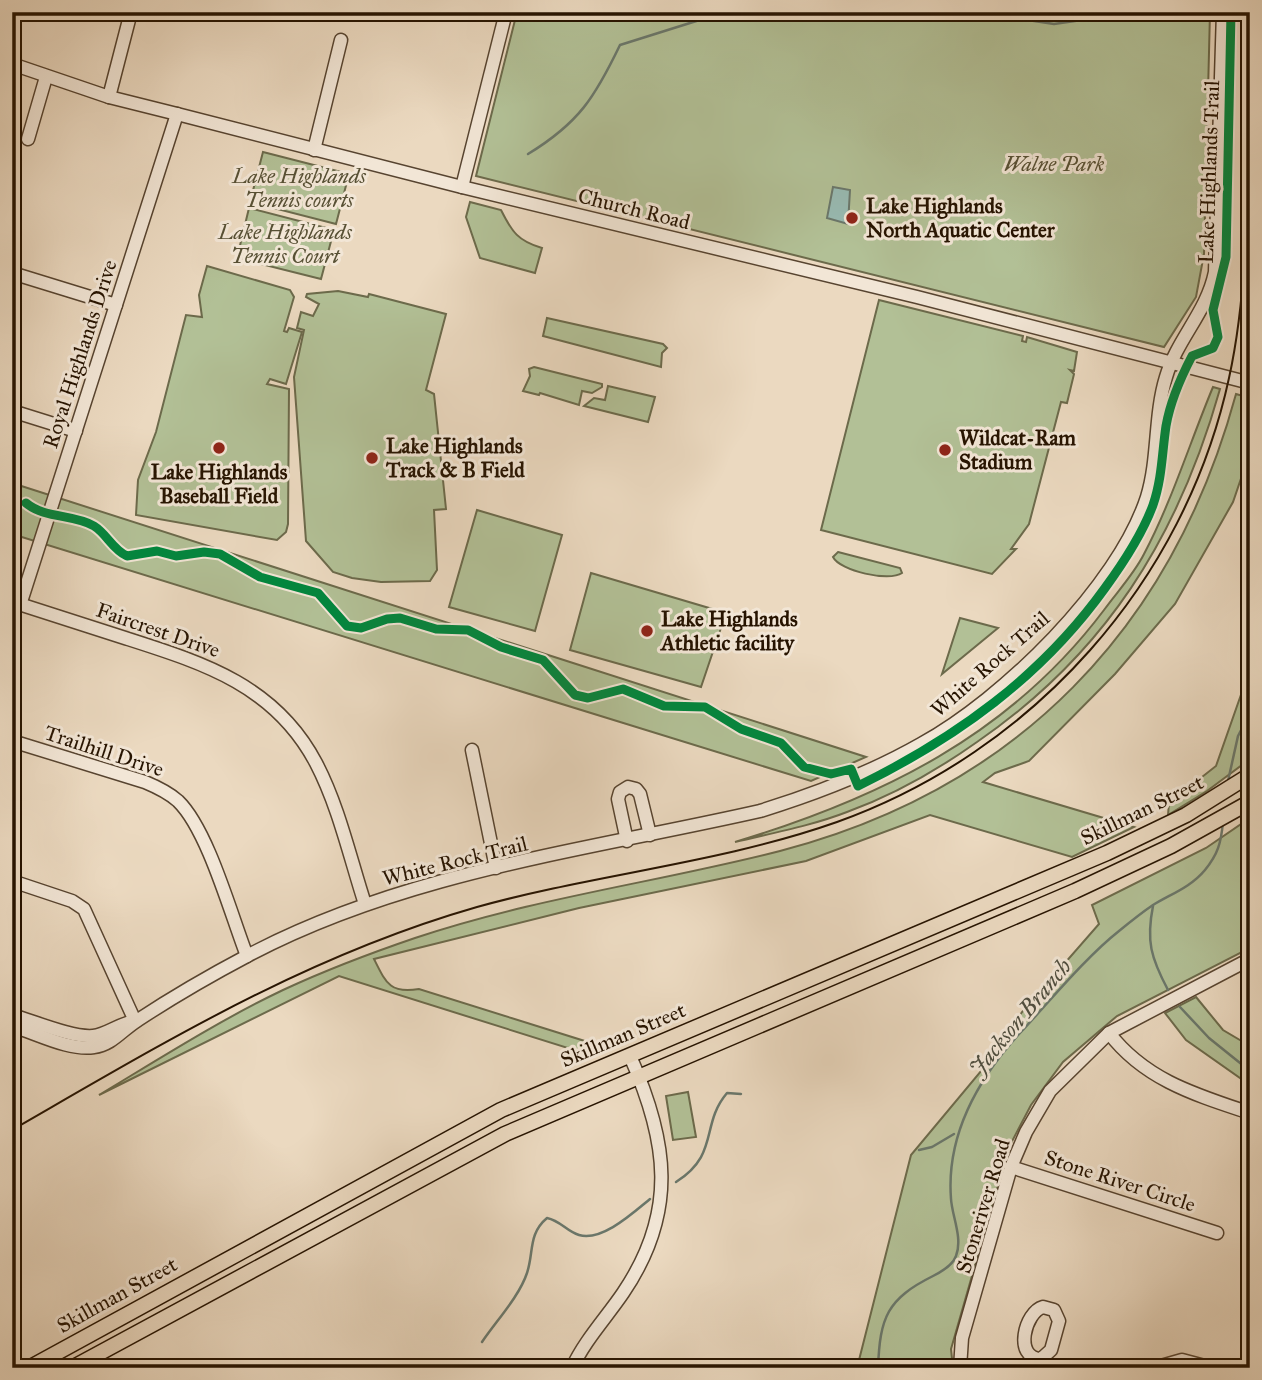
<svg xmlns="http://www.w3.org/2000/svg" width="1262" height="1380" font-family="'IM FELL Great Primer',serif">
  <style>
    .green { fill: #b2c096; stroke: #6c6a4b; stroke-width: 2 }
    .water { fill: #98bab2; stroke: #6a776b; stroke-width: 2 }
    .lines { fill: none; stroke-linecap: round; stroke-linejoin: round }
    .stream { stroke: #6a776b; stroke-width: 2.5 }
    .minor-casing { stroke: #574430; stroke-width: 15 }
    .major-casing { stroke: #261300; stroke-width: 17 }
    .minor { stroke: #f2e6d6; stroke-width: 12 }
    .major { stroke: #ebd9c0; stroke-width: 14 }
    .tram { stroke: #261300; stroke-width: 2 }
    .cycleway-casing { stroke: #f2e6d6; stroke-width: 13 }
    .cycleway { stroke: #00873e; stroke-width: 9 }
    .poi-dot { fill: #8f2418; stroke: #f2e6d6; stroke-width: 2.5 }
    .labels { text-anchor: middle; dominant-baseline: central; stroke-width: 6; stroke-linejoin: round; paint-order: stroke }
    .park-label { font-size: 21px; font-style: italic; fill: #575034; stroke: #f2e6d6 }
    .street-label { font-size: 21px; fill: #261300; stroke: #f2e6d6 }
    .poi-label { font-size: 21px; font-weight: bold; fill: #261300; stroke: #f2e6d6; text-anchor: start }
    .water-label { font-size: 23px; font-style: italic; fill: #4e4d3e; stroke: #f2e6d6 }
  </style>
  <rect width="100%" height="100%" fill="#ebd9c0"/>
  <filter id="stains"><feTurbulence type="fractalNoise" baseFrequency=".00286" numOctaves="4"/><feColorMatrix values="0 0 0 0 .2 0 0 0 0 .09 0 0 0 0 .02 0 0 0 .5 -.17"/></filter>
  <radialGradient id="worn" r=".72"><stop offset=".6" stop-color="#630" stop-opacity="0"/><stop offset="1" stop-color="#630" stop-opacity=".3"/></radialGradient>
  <!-- green -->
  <g class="green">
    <path d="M517,12H1210L1204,254L1196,297L1164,347L476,176Z"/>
    <path d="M263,152L349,174L336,224L250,202Z"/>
    <path d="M470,202L501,210C512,232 518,241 542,248L535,273L480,258L466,217Z"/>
    <path d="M249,208L334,230L321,279L237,258Z"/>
    <path d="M207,266L290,290L294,297L284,331L287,332L289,328L302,332L286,384L270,379L267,384L289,389L288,524L286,532L277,540L136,515L138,480L156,432L186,315L202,317L199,295Z"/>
    <path d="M338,291L368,297L369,294L446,314L426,390L434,394L446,509L434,510L437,570L430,581L381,582L352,578L333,572L306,541L294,377L304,330L297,328L301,312L313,316L319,304L306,297L307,294Z"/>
    <path d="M879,300L1023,336L1022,341L1026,342L1027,337L1077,352L1074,371L1070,370L1074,374L1067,403L1061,402L1029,524L1011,549H1016L992,574L821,530Z"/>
    <path d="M547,318L663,344L667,348L662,353L661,367L543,336Z"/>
    <path d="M534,367L602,384V387L592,393L582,391L579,405L540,393L539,395L523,391L530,376L529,369Z"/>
    <path d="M608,386L655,397L648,422L584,406L594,398L605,400Z"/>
    <path d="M1213,387L1220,389C1178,538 1105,654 977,742C936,771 894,795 847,812C811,826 772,833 735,842C881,798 1010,735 1104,610C1117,592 1134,574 1144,554C1172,501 1190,442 1213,387Z"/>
    <path d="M1236,394L1250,398V452L1233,502L1175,604L1115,674L1029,761L995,773L983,782L1134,827L1072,857L930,815L806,861L579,908L374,959C386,983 390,994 419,989L607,1048L590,1055L339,976L99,1095C159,1059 220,1020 283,990C326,970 371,953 415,938C534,898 659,882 780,851C1017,789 1172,629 1236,394Z"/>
    <path d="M12,483L866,757L811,781L12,534Z"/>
    <path d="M477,510L562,535L535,631L449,607Z"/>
    <path d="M838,552L900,568L902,573C889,582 840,571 833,557Z"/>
    <path d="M591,573L726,613L701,687L570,650Z"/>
    <path d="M960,618L998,628L942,674Z"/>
    <path d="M1250,669V759L1207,791L1168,815L1169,803L1216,766Z"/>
    <path d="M1250,818V948L1117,1016L1063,1062L1031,1105L1009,1147L951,1349L953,1368H857L911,1155L992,1058L1022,1012L1099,924L1092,905L1206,848Z"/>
    <path d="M1196,997L1223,1030L1250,1046V1085L1186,1040L1165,1013Z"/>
    <path d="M688,1092L696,1137L673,1140L666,1096Z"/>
  </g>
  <!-- water -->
  <path class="water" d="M833,187L850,190L848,224L827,218Z"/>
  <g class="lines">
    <!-- stream -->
    <g class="stream">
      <path d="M976,12L1054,24L1137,12"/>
      <path d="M528,154C579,123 595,97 620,45L725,12"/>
      <path d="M1228,781L1238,736L1250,713"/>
      <path d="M1153,906C1146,941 1151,958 1168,990"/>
      <path d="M1180,1007L1209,1038L1250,1071"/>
      <path d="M919,1150L932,1147L954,1134"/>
      <path d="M676,1182C720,1154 700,1125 727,1093L741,1094"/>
      <path d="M482,1342C496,1321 519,1297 527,1273C534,1252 528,1234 547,1218C561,1221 566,1231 579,1235C602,1242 634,1212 650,1199"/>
      <path d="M878,1368C880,1317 887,1299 933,1276C941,1272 953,1265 956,1256C963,1238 952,1216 951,1199C946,1135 978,1079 1020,1033C1050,1001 1086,957 1119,931C1130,922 1141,913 1153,905C1171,894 1191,887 1205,870C1218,854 1221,843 1223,822"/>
    </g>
    <defs>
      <g id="minor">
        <path d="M12,64L109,97L177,114L462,187L917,297L1250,383"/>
        <path d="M109,97L131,12"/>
        <path d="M28,139L46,77"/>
        <path d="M314,150L341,40"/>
        <path d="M462,187L506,12"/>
        <path d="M12,273L116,305"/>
        <path d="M12,411L76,431"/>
        <path d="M13,602C50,614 88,626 125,638C203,663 275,685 316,763C339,807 350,858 365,904"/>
        <path d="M20,605L177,114"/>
        <path d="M12,741L145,782C157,787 168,792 178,801C208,830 231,915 247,956"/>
        <path d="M472,750L496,868"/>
        <path d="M627,841L618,799L620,792L628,787L636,789L640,794L650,835"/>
        <path d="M12,881L72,901L84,909L135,1021"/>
        <path d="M12,1015C33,1021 73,1038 93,1036C106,1035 118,1024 135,1021"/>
        <path d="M12,1026C36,1033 69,1051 94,1047C112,1045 123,1029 138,1020C173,997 211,975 247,956C405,872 588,850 760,811C815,794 870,773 921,744C1003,699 1118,587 1147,497C1159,458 1154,416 1166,377C1177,339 1207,312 1215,272L1223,12"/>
        <path d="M1109,1033C1145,1080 1196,1095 1250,1113"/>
        <path d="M1011,1167L1217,1233"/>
        <path d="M1043,1307L1054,1310L1059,1321L1051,1350L1041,1359C1013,1358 1025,1312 1043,1307Z"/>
        <path d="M572,1368C585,1340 606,1318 623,1293C678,1212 668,1141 630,1056"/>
        <path d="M960,1368L962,1338L1011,1167L1026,1132L1050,1091L1109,1033L1250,959"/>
        <path d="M1154,1368L1182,1360L1212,1368"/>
      </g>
      <g id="major">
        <path d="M29,1368L501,1110L1107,853L1186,815L1250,775"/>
        <path d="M72,1368L505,1134L1075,891L1171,846L1250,802"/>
      </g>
    </defs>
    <!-- minor casing -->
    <use href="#minor" class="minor-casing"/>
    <!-- major casing -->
    <use href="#major" class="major-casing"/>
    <!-- minor -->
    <use href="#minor" class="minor"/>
    <!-- major -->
    <use href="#major" class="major"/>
    <!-- tram -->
    <path class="tram" d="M12,1130C165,1042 306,956 477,907C595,874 721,863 837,822C1033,752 1185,582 1229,378C1252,274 1246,153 1250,46"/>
    <defs>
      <path id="cycleway" d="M26,503C45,519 74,514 94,526C107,534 112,549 127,556L157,551L176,556L204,552L220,554L260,577L318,593L347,626L361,628L387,619L400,618L436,629L468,630L501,647L543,660L575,695L588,698L623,689L664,706L705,707L741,729L781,743L804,767L831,774L851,769L858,786C956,738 1041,677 1105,588C1124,562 1142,535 1153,505C1162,479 1162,453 1166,426C1170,403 1181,377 1192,356L1213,348L1218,337L1213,310L1226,257L1231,12"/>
    </defs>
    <!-- cycleway casing -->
    <use href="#cycleway" class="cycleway-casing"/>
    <!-- cycleway -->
    <use href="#cycleway" class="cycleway"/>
  </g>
  <!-- markers -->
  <g class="poi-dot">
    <circle cx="852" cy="218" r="7"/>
    <circle cx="219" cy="448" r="7"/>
    <circle cx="945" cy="450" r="7"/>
    <circle cx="372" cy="458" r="7"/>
    <circle cx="647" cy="631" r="7"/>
  </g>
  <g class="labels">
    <!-- park labels -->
    <g class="park-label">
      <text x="1054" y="164">Walne Park</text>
      <text x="299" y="176">Lake Highlands<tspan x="299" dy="24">Tennis courts</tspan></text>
      <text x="285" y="232">Lake Highlands<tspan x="285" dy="24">Tennis Court</tspan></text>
    </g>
    <!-- street labels -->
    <g class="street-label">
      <text transform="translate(1209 172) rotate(-88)">Lake Highlands Trail</text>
      <text transform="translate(634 209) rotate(14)">Church Road</text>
      <text transform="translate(80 354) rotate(-72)">Royal Highlands Drive</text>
      <text transform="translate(158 630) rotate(19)">Faircrest Drive</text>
      <text transform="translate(990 664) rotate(-41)">White Rock Trail</text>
      <text transform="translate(104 751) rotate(18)">Trailhill Drive</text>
      <text transform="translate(1142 810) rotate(-26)">Skillman Street</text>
      <text transform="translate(455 861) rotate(-14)">White Rock Trail</text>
      <text transform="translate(623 1035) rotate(-23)">Skillman Street</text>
      <text transform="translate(1120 1181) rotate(18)">Stone River Circle</text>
      <text transform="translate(983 1206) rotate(-73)">Stoneriver Road</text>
      <text transform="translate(117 1295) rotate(-29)">Skillman Street</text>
    </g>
    <!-- poi labels -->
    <g class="poi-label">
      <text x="866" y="206">Lake Highlands<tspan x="866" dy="24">North Aquatic Center</tspan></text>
      <text x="959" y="438">Wildcat-Ram<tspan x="959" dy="24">Stadium</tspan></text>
      <text x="386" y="446">Lake Highlands<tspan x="386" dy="24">Track &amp; B Field</tspan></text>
      <text x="219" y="472" text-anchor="middle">Lake Highlands<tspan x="219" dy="24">Baseball Field</tspan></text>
      <text x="661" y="619">Lake Highlands<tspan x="661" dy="24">Athletic facility</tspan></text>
    </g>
    <!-- water labels -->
    <g class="water-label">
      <text transform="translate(1020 1017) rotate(-50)">Jackson Branch</text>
    </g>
  </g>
  <!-- margin -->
  <rect width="1262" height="1380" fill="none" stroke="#ebd9c0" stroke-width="42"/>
  <rect x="14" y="14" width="1234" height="1352" fill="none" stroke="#261300" stroke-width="3.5"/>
  <rect x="21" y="21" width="1220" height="1338" fill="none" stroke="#261300" stroke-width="2"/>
  <rect width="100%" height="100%" filter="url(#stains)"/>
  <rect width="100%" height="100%" fill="url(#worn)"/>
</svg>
